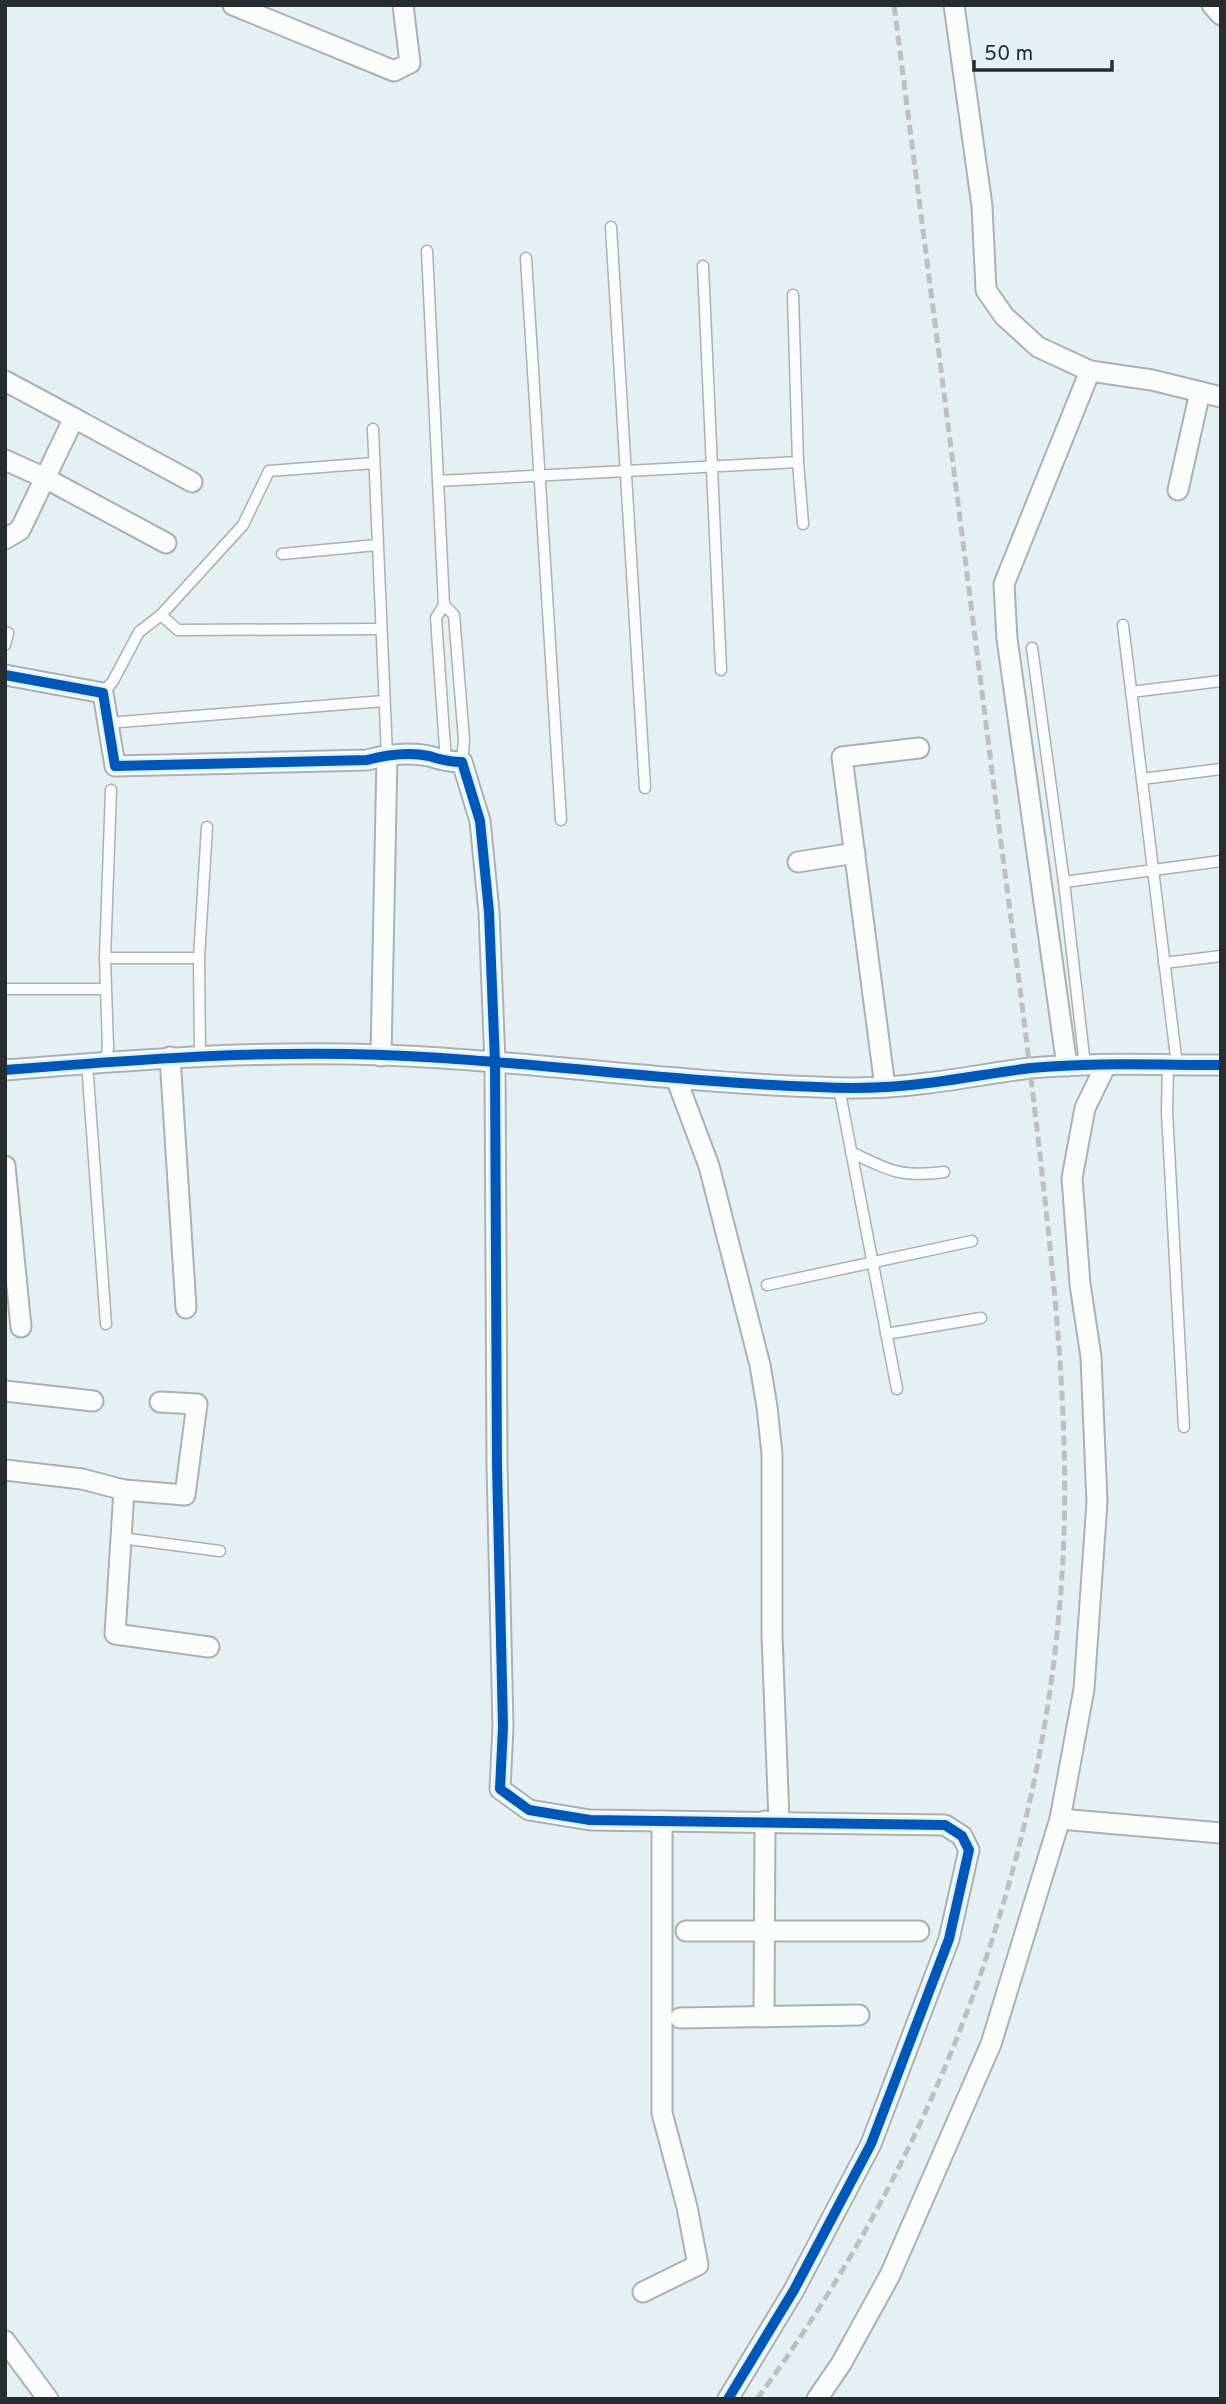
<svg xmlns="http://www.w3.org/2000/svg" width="1226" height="2404" font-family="Overpass,sans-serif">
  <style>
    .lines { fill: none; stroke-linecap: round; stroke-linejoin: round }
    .lane-casing { stroke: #a9b1b3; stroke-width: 13 }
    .street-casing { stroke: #a9b1b3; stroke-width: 23 }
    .lane { stroke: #fbfdfd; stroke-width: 10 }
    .street { stroke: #fbfdfd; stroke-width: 19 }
    .rail { stroke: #bdc0c1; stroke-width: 5; stroke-dasharray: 10 5; stroke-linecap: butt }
    .cycleway-casing { stroke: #e0f3f7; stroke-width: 15 }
    .cycleway { stroke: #0057b8; stroke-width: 10 }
  </style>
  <rect width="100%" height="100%" fill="#e5f0f2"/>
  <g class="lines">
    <defs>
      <g id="lane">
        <path d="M611,227L645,788"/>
        <path d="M427,251L444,605L436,618L446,762"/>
        <path d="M526,258L561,820"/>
        <path d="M703,266L721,670"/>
        <path d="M373,429L387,755"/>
        <path d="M798,462L803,524"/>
        <path d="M438,481L798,462L793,295"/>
        <path d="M282,554L377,545"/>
        <path d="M444,605L454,615L464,740L462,762"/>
        <path d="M161,615L243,525L269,471L374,463"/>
        <path d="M1123,625L1177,1065"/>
        <path d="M5,632L8,633L5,645"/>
        <path d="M1032,648L1064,882L1221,861"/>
        <path d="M1131,692L1221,681"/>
        <path d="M103,693L113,681L139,632L161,615L178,630L381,629"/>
        <path d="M107,723L384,701"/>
        <path d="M1142,779L1221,769"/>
        <path d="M1064,882L1085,1065"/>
        <path d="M105,958H199L207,827"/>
        <path d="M199,958L200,1056"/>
        <path d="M1164,963L1221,956"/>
        <path d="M5,989H105"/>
        <path d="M106,1062L108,1047L105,958L111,790"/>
        <path d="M87,1063L106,1324"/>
        <path d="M1168,1065L1167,1112L1184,1427"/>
        <path d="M839,1088L897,1389"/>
        <path d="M851,1152C888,1170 900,1178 944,1172"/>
        <path d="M767,1285L972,1241"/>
        <path d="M886,1334L981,1318"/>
        <path d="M121,1538L220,1551"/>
      </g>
      <g id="street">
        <path d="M233,5L394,71L410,63L403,5"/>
        <path d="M954,5L982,206L986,290L1004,316L1038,347L1090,371L1152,380L1221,397"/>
        <path d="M1212,5L1221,15"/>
        <path d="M5,381L74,418L20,530L5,539"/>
        <path d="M74,418L192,482"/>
        <path d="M5,460L45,478L166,543"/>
        <path d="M1178,490L1200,392"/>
        <path d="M5,675L103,693L115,766L367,760C386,755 409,752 429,756C441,760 449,762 462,762L480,821L489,912L495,1062L497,1465L503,1727L500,1789L529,1810L590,1820L945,1825L962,1836L969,1850L949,1939L871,2144L794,2290L728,2399"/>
        <path d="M798,862L855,853"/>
        <path d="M381,1056L387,755"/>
        <path d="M170,1057L186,1308"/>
        <path d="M1067,1066L1007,639L1004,584L1090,371"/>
        <path d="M5,1070C119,1061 233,1052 348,1054C505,1057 661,1082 818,1087C855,1089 891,1088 928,1083C962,1079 997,1072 1031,1068C1094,1062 1158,1065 1221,1065"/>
        <path d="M676,1078L709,1166L760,1365L767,1407L772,1454V1635L779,1821"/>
        <path d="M885,1087L842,757L919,748"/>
        <path d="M5,1166L21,1327"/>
        <path d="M5,1391L93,1401"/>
        <path d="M5,1470L82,1479L124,1490L115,1634L209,1647"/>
        <path d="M124,1490L185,1495L197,1404L160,1402"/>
        <path d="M1060,1819L1221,1833"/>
        <path d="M686,1931H919"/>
        <path d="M764,2017L765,1821"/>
        <path d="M680,2018L859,2015"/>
        <path d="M643,2292L698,2265L687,2207L662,2113V1821"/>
        <path d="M5,2341L48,2399"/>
        <path d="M817,2399L841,2364L890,2275L991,2044L1060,1819L1084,1689L1097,1502L1091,1357L1080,1284L1072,1178L1085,1108L1106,1065"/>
      </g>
    </defs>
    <!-- lane casing -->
    <use href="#lane" class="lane-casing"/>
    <!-- street casing -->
    <use href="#street" class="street-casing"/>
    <!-- lane -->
    <use href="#lane" class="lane"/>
    <!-- street -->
    <use href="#street" class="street"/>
    <!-- rail -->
    <path class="rail" d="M757,2399C936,2155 1047,1861 1063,1559C1069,1439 1058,1319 1045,1200C1032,1081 1017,962 1001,843C966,563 930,284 894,5"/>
    <defs>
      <g id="cycleway">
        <path d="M5,675L103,693L115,766L367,760C386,755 409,752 429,756C441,760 449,762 462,762L480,821L489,912L495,1062L497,1465L503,1727L500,1789L529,1810L590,1820L945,1825L962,1836L969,1850L949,1939L871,2144L794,2290L728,2399"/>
        <path d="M5,1070C119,1061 233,1052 348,1054C505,1057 661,1082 818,1087C855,1089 891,1088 928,1083C962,1079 997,1072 1031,1068C1094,1062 1158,1065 1221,1065"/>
      </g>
    </defs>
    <!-- cycleway casing -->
    <use href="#cycleway" class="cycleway-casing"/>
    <!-- cycleway -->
    <use href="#cycleway" class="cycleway"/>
  </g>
  <!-- border -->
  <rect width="1226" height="2404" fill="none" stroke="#262d2e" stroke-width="14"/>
  <!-- scale -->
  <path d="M974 60v10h138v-10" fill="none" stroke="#262d2e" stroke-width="3.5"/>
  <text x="984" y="60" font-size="21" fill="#262d2e" stroke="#e0f3f7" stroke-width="5" paint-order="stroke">50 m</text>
</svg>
